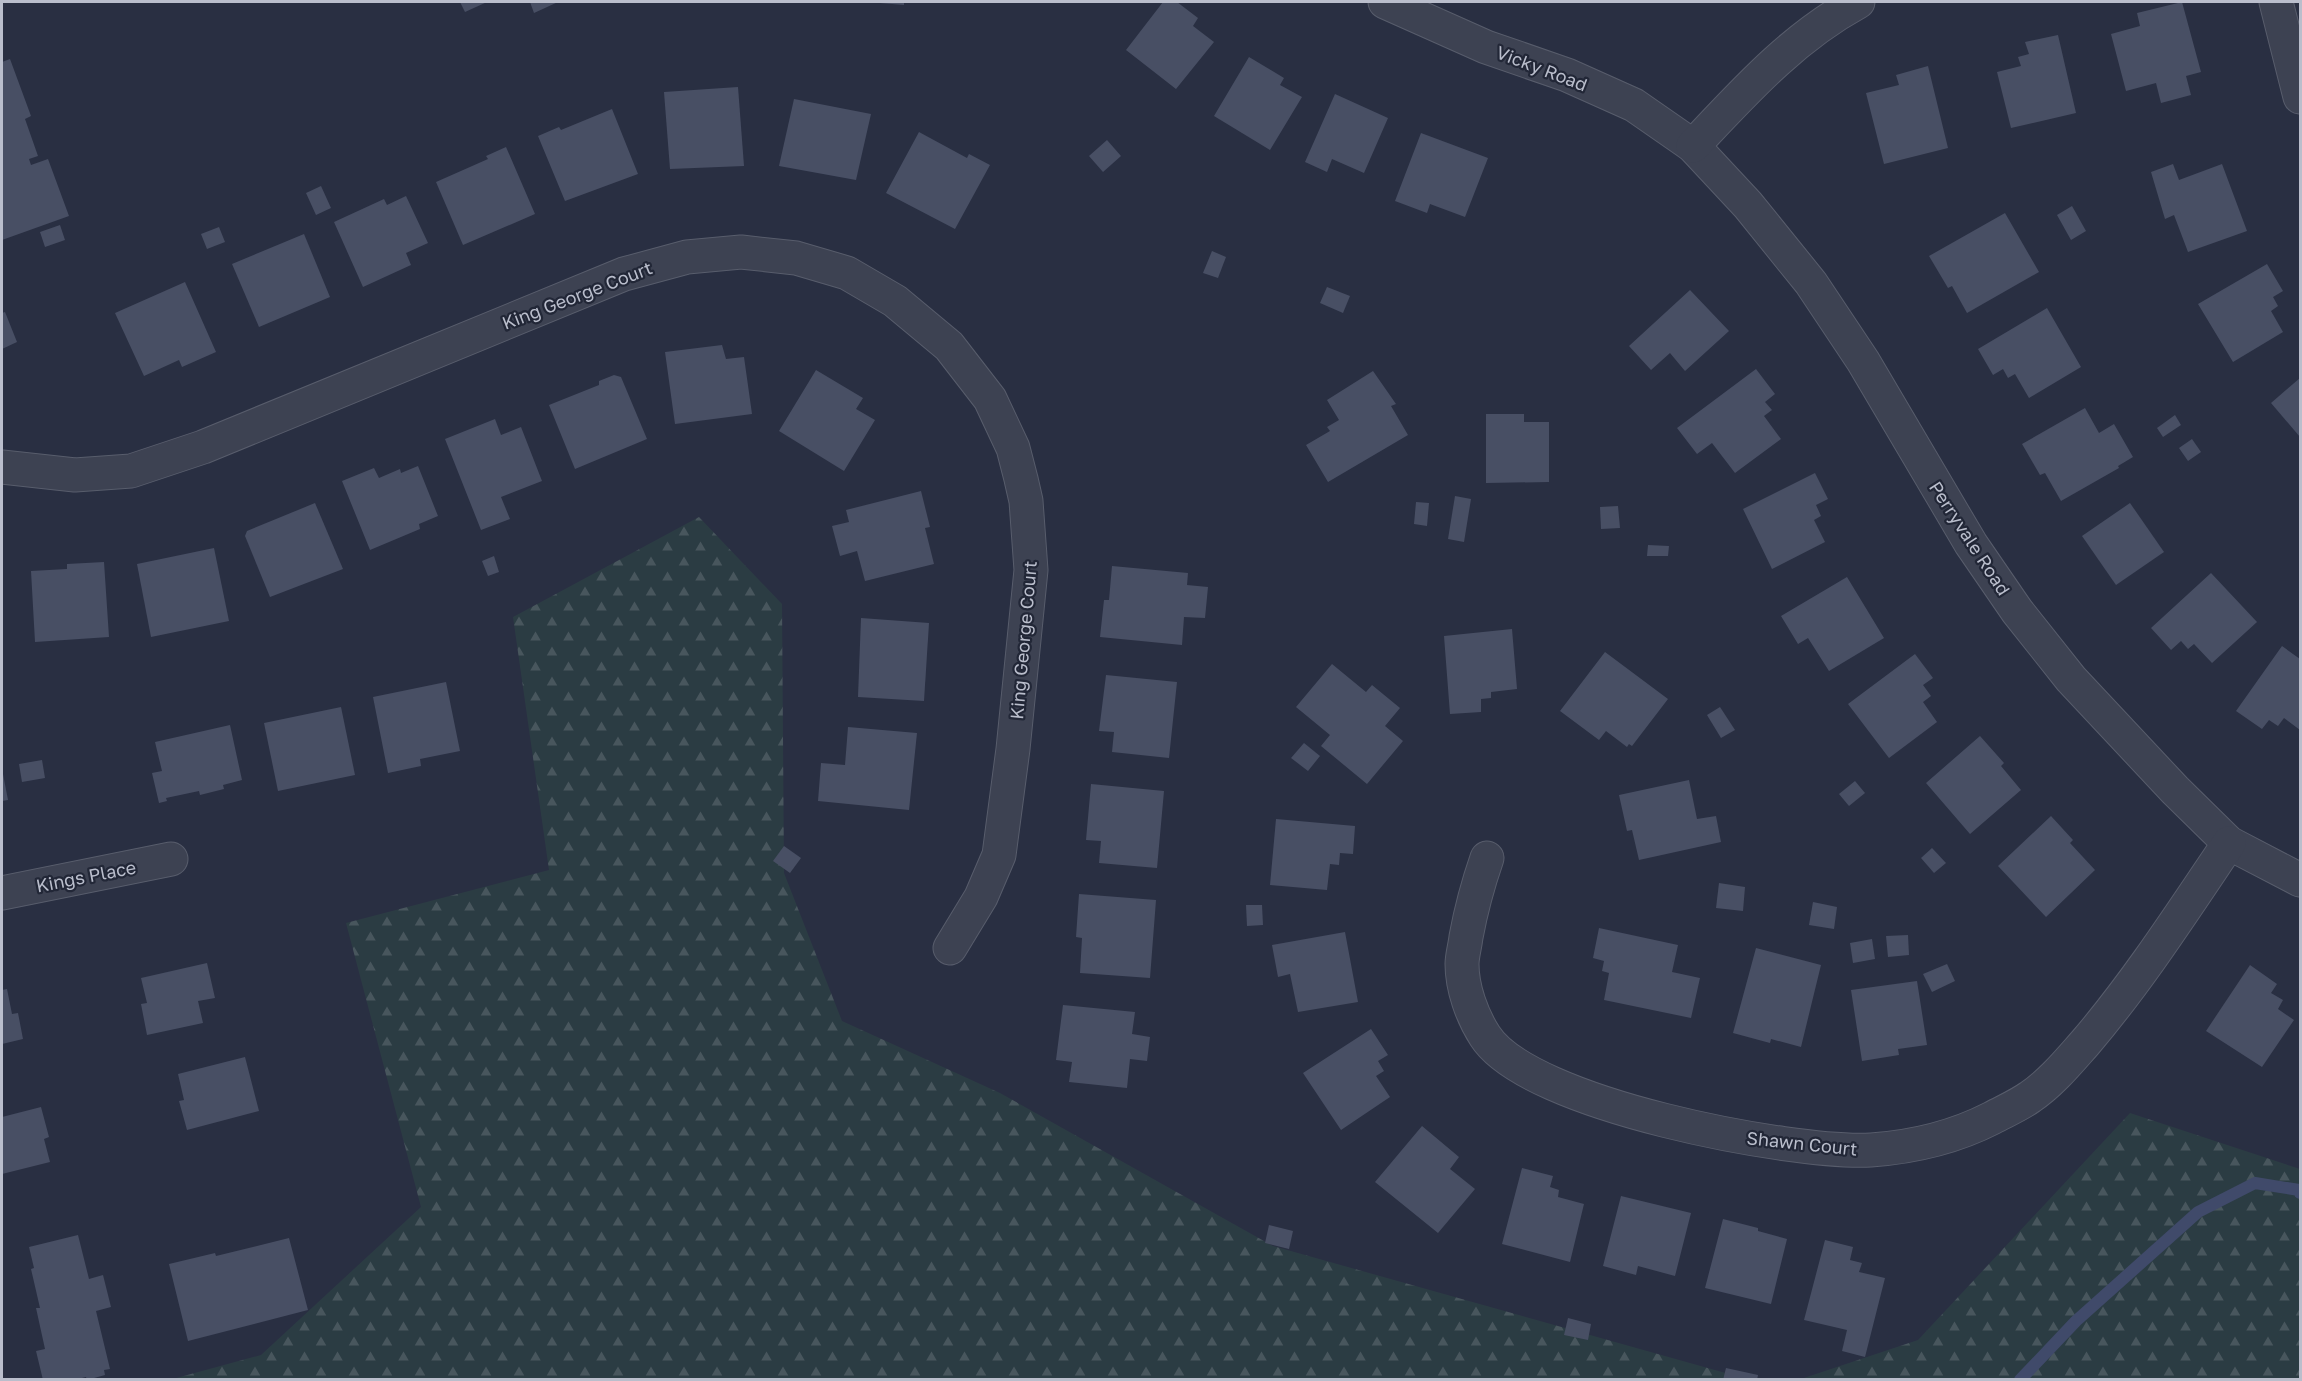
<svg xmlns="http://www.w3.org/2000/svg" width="2302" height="1381" font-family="'Golos Text',sans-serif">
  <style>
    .forest { fill: url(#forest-firs) }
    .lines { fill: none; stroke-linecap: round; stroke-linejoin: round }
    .stream { stroke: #404a6a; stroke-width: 12 }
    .building { fill: #484f64 }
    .minor-casing { stroke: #585d6c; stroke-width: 35 }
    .minor { stroke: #3d4252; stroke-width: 33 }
    .labels { text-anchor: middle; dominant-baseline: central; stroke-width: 4.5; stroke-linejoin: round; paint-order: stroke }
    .street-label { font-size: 18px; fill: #babecc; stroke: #222737 }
  </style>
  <defs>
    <pattern id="forest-firs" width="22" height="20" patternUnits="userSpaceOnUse" patternTransform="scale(1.5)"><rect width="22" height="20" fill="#2b3c43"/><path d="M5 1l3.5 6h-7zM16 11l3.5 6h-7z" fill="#48565d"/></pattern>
  </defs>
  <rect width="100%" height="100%" fill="#292f42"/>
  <!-- forest -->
  <g class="forest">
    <path d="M699,517L782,604L784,873L842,1021L1000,1093L1273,1246L1747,1379L169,1380L261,1355L421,1207L346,923L549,870L513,617Z"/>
    <path d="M2130,1113L2300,1169V1379H1801L1918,1340Z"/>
  </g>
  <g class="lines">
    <!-- stream -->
    <path class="stream" d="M2020,1380L2076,1321L2198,1212L2255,1183L2299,1190L2300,1193"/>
  </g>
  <!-- building -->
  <g class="building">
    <path d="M460,2H487L465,12Z"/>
    <path d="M530,2H558L534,13Z"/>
    <path d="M880,2H904V5L880,3Z"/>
    <path d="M1163,2H1177L1198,18L1193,26L1214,42L1176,89L1126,50Z"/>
    <path d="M2182,2L2201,72L2186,76L2191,95L2161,103L2156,83L2126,91L2111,34L2140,26L2137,13Z"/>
    <path d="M2058,35L2076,113L2011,128L1997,72L2021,66L2018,57L2029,54L2025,42Z"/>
    <path d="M1249,57L1284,78L1280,85L1302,97L1270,150L1214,116Z"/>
    <path d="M10,59L31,116L25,119L38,156L29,159L31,165L48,159L69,216L2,240V62Z"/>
    <path d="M1928,66L1948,148L1884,164L1866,93L1899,85L1896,75Z"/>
    <path d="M738,87L744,166L670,169L664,92Z"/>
    <path d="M1335,94L1388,118L1364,173L1332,159L1327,172L1305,162Z"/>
    <path d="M794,99L871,114L856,180L779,166Z"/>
    <path d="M612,109L638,174L565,201L538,136L559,127L561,130Z"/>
    <path d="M919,132L967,158L969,154L990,165L955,229L886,193Z"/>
    <path d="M1421,133L1488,158L1465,217L1430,204L1427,213L1395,201Z"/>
    <path d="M1107,140L1121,156L1103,172L1089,156Z"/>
    <path d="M506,147L535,214L463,245L436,182L488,159L486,156Z"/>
    <path d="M2173,164L2179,180L2222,164L2247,231L2188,252L2174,215L2165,219L2151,172Z"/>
    <path d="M321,186L331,208L316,215L306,193Z"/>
    <path d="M406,196L428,243L406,253L411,265L363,287L334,222L384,199L387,205Z"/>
    <path d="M2072,206L2086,231L2071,240L2057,215Z"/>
    <path d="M2005,213L2039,272L1967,313L1952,286L1948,288L1929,256Z"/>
    <path d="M60,225L65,240L45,247L40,232Z"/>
    <path d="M219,227L225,242L207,249L201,234Z"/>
    <path d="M304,234L330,297L259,327L232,264Z"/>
    <path d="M1212,251L1226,257L1218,278L1203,273Z"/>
    <path d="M2267,264L2283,291L2273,297L2278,306L2271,311L2283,332L2233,362L2198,304Z"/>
    <path d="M185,282L216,352L182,367L179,360L144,376L115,313Z"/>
    <path d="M1327,287L1350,296L1343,313L1320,303Z"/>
    <path d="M1690,290L1729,331L1685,371L1670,353L1651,370L1629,346Z"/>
    <path d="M2047,308L2081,367L2029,398L2015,374L2008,378L2003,369L1993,375L1978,349Z"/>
    <path d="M5,312L17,342L2,349V313Z"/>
    <path d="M722,345L726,359L744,357L752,414L675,424L665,352Z"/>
    <path d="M1756,369L1775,394L1765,402L1772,410L1764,416L1781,439L1735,473L1712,443L1697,454L1677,428Z"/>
    <path d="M816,370L863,398L856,409L875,420L844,471L779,431Z"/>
    <path d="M1373,371L1396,404L1391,406L1408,435L1328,482L1306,445L1330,431L1327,427L1339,420L1327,400Z"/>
    <path d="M614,375L621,377L647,439L575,469L549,405L599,385V381Z"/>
    <path d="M2300,378V437L2271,403Z"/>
    <path d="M2085,408L2099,433L2114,424L2133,457L2118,466L2119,468L2061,501L2045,473L2040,475L2022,444Z"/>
    <path d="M1486,414H1524V422H1549V482L1486,483Z"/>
    <path d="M2175,415L2181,425L2163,437L2157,428Z"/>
    <path d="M495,419L501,435L521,427L542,481L501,497L510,519L481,530L445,439Z"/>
    <path d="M2192,439L2201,452L2188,461L2179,448Z"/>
    <path d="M418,466L438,516L419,524L420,529L370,550L342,481L374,468L379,478L400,469L401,473Z"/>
    <path d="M1815,473L1828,499L1816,505L1821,516L1814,520L1825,542L1772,569L1743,509Z"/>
    <path d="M921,491L930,527L925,528L934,564L865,581L857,551L840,556L832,526L849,522L846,510Z"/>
    <path d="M1455,496L1471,499L1464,542L1448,539Z"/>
    <path d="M1416,502L1429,503L1427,526L1414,524Z"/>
    <path d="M315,503L343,569L270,597L245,536L247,531Z"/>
    <path d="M2130,503L2164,552L2116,585L2082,536Z"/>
    <path d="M1618,506L1620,528L1601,529L1600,507Z"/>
    <path d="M1648,545L1669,546L1668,556H1647Z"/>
    <path d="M214,548L229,621L151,637L137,564Z"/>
    <path d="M494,556L499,572L488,576L482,561Z"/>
    <path d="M104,562L109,637L35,642L31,571L67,569V564Z"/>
    <path d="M1112,566L1188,573L1187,585L1208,587L1205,618L1184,617L1182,645L1100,637L1104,600H1109Z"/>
    <path d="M2211,573L2257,622L2212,663L2194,644L2188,649L2181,641L2171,650L2151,628Z"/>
    <path d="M1847,577L1884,638L1829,671L1808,638L1798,644L1781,616Z"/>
    <path d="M861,618L929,623L924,701L858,697Z"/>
    <path d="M1512,629L1517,689L1491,692V698L1481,699V712L1450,714L1444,636Z"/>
    <path d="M2282,646L2300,659V730L2284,718L2278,726L2269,720L2262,729L2236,711Z"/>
    <path d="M1605,652L1668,699L1632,746L1629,744L1627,747L1606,731L1599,740L1560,711Z"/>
    <path d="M1915,654L1933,678L1923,685L1931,696L1923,702L1937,722L1889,758L1848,704Z"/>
    <path d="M1332,664L1366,692L1372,685L1400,708L1385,726L1403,741L1367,784L1321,746L1330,735L1296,707Z"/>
    <path d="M1106,675L1177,682L1169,758L1112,752L1114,732L1099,731Z"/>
    <path d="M446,682L460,751L420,759L421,766L388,773L373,697Z"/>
    <path d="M341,707L355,775L278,791L264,723Z"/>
    <path d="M1720,707L1735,730L1721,738L1707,715Z"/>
    <path d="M230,725L242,780L223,785L224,789L200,795L199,791L166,798L167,801L159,803L152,773L162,771L155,742Z"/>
    <path d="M848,727L917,733L909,810L818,801L821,763L845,765Z"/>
    <path d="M1980,736L2004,763L2001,766L2021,790L1970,834L1926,783Z"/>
    <path d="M1304,743L1320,756L1308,771L1291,758Z"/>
    <path d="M42,760L45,778L22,782L19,764Z"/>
    <path d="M2,769L8,800L2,801Z"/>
    <path d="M1689,780L1697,819L1716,816L1721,842L1639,860L1632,830L1627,831L1619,795Z"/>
    <path d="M1855,781L1865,793L1849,806L1839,794Z"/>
    <path d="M1091,784L1164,791L1157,868L1099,863L1101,841L1086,840Z"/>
    <path d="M2051,816L2073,840L2070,843L2095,870L2046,917L1998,866Z"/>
    <path d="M1276,819L1355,826L1353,854L1340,853L1339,865L1330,864L1327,890L1270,885Z"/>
    <path d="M784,846L801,858L790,873L773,861Z"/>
    <path d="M1932,848L1946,863L1934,873L1921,858Z"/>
    <path d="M1719,883L1745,887L1743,911L1716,908Z"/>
    <path d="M1079,894L1156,900L1150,978L1080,973L1082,938L1076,937Z"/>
    <path d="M1813,902L1837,907L1834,929L1809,925Z"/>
    <path d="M1246,905H1262L1263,925L1247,926Z"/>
    <path d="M1599,928L1678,945L1672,972L1700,978L1691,1018L1604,1000L1609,973L1602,971L1604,961L1593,958Z"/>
    <path d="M1345,932L1358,1002L1298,1012L1290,974L1278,977L1272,945Z"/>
    <path d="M1908,935L1909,955L1888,957L1886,936Z"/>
    <path d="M1872,939L1875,959L1853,963L1850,943Z"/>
    <path d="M1756,948L1821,965L1801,1047L1771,1039L1770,1043L1733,1033Z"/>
    <path d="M207,963L215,998L198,1001L203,1023L147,1035L141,1004L147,1003L141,978Z"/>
    <path d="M1947,964L1955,981L1932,992L1923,974Z"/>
    <path d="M2250,965L2277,984L2271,993L2283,1000L2278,1009L2294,1020L2262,1067L2206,1031Z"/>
    <path d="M1917,981L1927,1045L1898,1049L1899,1055L1862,1061L1851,990Z"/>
    <path d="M7,989L12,1014L18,1013L23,1039L2,1044V990Z"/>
    <path d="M1063,1005L1135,1012L1132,1034L1150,1037L1147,1061L1130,1059L1127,1088L1069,1082L1072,1062L1056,1060Z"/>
    <path d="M1371,1029L1388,1055L1378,1061L1384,1071L1376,1076L1390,1097L1341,1130L1303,1073Z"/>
    <path d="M245,1057L259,1111L187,1130L179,1101L184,1100L178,1074Z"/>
    <path d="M41,1107L49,1137L44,1139L50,1162L2,1174V1117Z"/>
    <path d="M1422,1126L1459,1157L1450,1169L1475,1189L1438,1233L1375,1182Z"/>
    <path d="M1522,1168L1553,1176L1550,1187L1559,1190L1558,1197L1584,1204L1570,1262L1502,1244Z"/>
    <path d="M1621,1196L1691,1213L1675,1276L1638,1266L1636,1275L1603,1266Z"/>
    <path d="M1723,1219L1758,1228V1231L1787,1239L1771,1304L1705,1288Z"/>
    <path d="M1269,1225L1293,1231L1289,1249L1265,1243Z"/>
    <path d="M78,1235L89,1279L103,1275L111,1307L96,1311L110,1369L104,1370L105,1375L87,1380L86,1377L74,1380H43L36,1351L45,1349L36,1308H40L31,1269L34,1268L29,1247Z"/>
    <path d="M289,1238L308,1310L188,1341L169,1264L215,1253L216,1256Z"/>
    <path d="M1825,1240L1853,1247L1850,1260L1862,1263L1859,1272L1885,1278L1865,1357L1842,1351L1847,1330L1804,1320Z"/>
    <path d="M1568,1318L1591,1324L1588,1340L1564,1335Z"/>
    <path d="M1726,1368L1758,1375L1757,1380H1723Z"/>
  </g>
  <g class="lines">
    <defs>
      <g id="minor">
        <path d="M1385,2L1486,47L1567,75L1634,105L1693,146L1748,205L1811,283L1863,361L1971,544L2017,611L2071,679L2175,790L2229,843L2300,880"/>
        <path d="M2276,2L2300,97"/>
        <path d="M1693,146C1744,92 1792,38 1858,2"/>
        <path d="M2,467L75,475L131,471L203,447L624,274L687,257L741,252L796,258L847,273L895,301L949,346L990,399L1013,448L1021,479L1026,501L1031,570L1013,749L999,855L981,897L950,948"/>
        <path d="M1487,858C1478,884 1471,910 1466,937C1465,946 1462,956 1462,964C1462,988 1472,1016 1485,1036C1529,1105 1792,1154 1871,1150C1913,1147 1955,1137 1992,1118C2005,1111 2019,1105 2030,1097C2051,1083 2069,1061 2085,1043C2138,981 2183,911 2229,843"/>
        <path d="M2,893L171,859"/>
      </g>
    </defs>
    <!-- minor casing -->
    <use href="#minor" class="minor-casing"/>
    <!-- minor -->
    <use href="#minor" class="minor"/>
  </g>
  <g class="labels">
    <!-- street labels -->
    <g class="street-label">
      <text transform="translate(1542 68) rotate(21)">Vicky Road</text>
      <text transform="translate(577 295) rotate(-21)">King George Court</text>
      <text transform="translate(1970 538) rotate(57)">Perryvale Road</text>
      <text transform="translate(1023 640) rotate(-85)">King George Court</text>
      <text transform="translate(86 876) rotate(-11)">Kings Place</text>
      <text transform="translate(1802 1143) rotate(6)">Shawn Court</text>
    </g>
  </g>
  <!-- border -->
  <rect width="2302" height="1381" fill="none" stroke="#babecc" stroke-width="6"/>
</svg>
